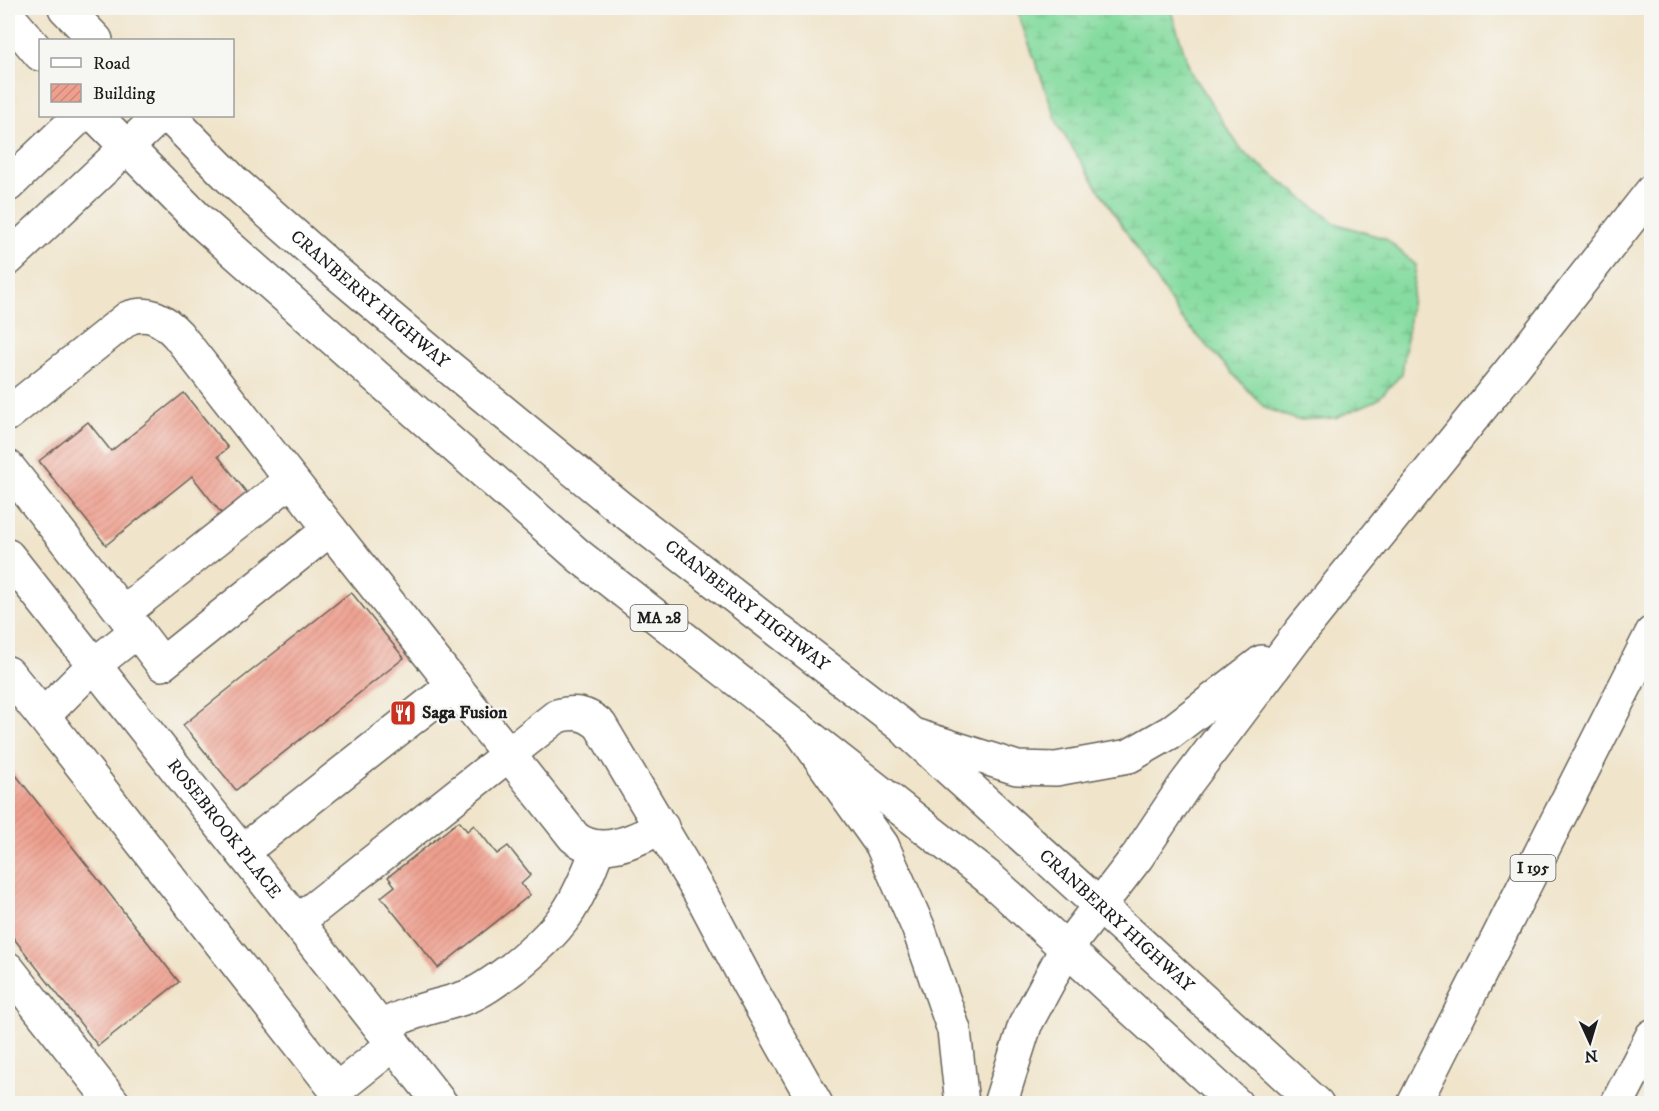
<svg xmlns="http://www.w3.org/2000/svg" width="1659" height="1111" font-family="'IM FELL DW Pica',serif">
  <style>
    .wetland { fill: url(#wetland-marsh); stroke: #517c5e; stroke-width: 1.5 }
    .building { fill: url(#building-hatch) }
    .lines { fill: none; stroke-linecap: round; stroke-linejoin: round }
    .minor-casing { stroke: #666259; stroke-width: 36 }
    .major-casing { stroke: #666259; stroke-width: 36 }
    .highway-casing { stroke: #666259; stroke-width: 36 }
    .minor { stroke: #fff; stroke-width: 33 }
    .major { stroke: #fff; stroke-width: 33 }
    .highway { stroke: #fff; stroke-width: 33 }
    .labels { text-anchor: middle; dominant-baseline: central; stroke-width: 4.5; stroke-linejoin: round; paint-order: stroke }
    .shield { fill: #f6f6f2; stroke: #5d5d5c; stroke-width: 1.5 }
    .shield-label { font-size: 16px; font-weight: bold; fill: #1c1c1c }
    .street-label { font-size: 18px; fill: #1c1c1c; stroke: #f6f6f2 }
    .poi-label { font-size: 18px; font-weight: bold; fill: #1c1c1c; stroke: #f6f6f2; text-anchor: start }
  </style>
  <defs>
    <pattern id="wetland-marsh" width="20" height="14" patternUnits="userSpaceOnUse" patternTransform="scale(1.5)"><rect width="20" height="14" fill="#86dca0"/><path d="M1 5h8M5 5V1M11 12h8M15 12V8" fill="none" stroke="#73bc89"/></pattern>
    <pattern id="building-hatch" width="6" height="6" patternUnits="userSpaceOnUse" patternTransform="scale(1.5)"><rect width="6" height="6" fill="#ee9f8e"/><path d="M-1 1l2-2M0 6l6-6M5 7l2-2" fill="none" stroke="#cc887a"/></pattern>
  </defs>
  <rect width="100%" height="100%" fill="#f6f6f2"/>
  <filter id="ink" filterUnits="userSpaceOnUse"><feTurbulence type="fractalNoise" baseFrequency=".0167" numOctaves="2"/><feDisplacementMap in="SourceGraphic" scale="12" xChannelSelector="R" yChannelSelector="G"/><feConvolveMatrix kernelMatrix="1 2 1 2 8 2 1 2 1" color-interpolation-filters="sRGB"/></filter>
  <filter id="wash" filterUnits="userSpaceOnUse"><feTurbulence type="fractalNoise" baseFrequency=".008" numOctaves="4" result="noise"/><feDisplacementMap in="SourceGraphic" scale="24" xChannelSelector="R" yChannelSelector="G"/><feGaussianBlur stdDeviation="1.35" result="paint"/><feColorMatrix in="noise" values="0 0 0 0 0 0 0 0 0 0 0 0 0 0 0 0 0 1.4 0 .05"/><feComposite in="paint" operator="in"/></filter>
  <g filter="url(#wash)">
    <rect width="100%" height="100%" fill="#f0e4ca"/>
    <!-- wetland -->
    <path class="wetland" d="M1016,8H1170L1191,73L1242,151L1335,223L1386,239L1416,265L1402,374L1377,400L1335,418L1297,420L1265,408L1181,318L1059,127Z"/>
    <g id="blocks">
      <!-- building -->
      <g class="building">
        <path d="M184,393L228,448L218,456L251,498L225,518L192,476L106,545L39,461L88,422L111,451Z"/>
        <path d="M351,592L404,658L236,790L183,725Z"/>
        <path d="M8,765L179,982L98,1046L8,931Z"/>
        <path d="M459,821L467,831L474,825L497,854L508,846L531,875L521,884L530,895L438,968L381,897L395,886L388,877Z"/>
      </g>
    </g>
  </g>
  <g filter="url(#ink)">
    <use href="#blocks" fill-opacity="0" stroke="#666259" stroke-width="1.5"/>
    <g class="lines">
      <defs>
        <g id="minor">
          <path d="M8,185L80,116"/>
          <path d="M8,259L160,116"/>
          <path d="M8,414L128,318C149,310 164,320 178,335L330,529L162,664L137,631L94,665L43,716"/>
          <path d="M8,467L136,630"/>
          <path d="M330,529L574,837C600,859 636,840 662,827"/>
          <path id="s1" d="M8,556L441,1104"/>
          <path d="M123,613L291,480"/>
          <path d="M8,673L47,721L336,1090L394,1044"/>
          <path d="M242,852L454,685"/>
          <path d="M297,922L557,716C575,711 586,713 600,725L704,900L750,987L816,1104"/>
          <path d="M8,969L114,1104"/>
          <path d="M381,1028C407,1011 438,1007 467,997C484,990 498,979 513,968C562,929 577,906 598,847"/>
        </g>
        <g id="major">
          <path d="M65,8L96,40"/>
          <path d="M8,16L40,54"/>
          <path d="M96,116L200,221L579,556L988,877L1236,1104"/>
          <path id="s2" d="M169,116L233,181L337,273L445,364L619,507L902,726L1317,1104"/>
        </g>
        <g id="highway">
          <path d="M798,727L882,845L918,927L954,1030L962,1104"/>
          <path d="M910,734L1017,768L1056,769L1129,756L1171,732L1262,662"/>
          <path d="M1000,1104L1025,1025L1066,949L1137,857L1185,785L1301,631L1516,364L1652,191"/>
          <path d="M1414,1104L1652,633"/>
          <path d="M1617,1104L1652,1036"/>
        </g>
      </defs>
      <!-- minor casing -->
      <use href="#minor" class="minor-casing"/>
      <!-- major casing -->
      <use href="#major" class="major-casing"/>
      <!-- highway casing -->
      <use href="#highway" class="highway-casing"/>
      <!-- minor -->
      <use href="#minor" class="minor"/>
      <!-- major -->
      <use href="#major" class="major"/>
      <!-- highway -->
      <use href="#highway" class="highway"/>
    </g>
  </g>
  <!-- icons -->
  <defs>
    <symbol id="restaurant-square" viewBox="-11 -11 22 22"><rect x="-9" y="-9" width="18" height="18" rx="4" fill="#c8321e" stroke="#f6f6f2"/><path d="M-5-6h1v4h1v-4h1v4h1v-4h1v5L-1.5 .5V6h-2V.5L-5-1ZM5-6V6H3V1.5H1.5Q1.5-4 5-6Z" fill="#fff"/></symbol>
  </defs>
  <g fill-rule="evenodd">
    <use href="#restaurant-square" x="388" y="698" width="30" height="30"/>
  </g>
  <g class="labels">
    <!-- shield labels -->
    <g class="shield">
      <rect x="630.5" y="605" width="57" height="26" rx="4.5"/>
      <rect x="1510.5" y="855" width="45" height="26" rx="4.5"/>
    </g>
    <g class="shield-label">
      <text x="659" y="618">MA 28</text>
      <text x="1533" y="868">I 195</text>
    </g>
    <!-- street labels -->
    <g class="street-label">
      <text stroke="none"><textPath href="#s2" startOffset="272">CRANBERRY HIGHWAY</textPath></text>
      <text stroke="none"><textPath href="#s2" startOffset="758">CRANBERRY HIGHWAY</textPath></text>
      <text stroke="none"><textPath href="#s1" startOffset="348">ROSEBROOK PLACE</textPath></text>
      <text stroke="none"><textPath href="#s2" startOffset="1244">CRANBERRY HIGHWAY</textPath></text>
    </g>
    <!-- poi labels -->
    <g class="poi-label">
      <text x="422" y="713">Saga Fusion</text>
    </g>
  </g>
  <!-- margin -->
  <rect width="1659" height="1111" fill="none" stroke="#f6f6f2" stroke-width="30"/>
  <!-- legend -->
  <rect x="39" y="39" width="195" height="78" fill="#f6f6f2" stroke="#9f9f9c" stroke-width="1.5"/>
  <rect x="51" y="58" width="30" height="9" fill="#ffffff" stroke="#9f9f9c" stroke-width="1.5"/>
  <text x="93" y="69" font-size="18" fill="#1c1c1c">Road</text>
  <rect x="51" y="84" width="30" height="18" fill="url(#building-hatch)" stroke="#9f9f9c" stroke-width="1.5"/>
  <text x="93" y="99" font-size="18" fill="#1c1c1c">Building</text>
  <!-- north arrow -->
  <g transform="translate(1590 1042) rotate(176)" stroke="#f6f6f2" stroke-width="4.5" paint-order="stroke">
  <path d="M0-4.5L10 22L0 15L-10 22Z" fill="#1c1c1c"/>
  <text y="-9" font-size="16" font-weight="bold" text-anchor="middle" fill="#1c1c1c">N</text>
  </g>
</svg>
